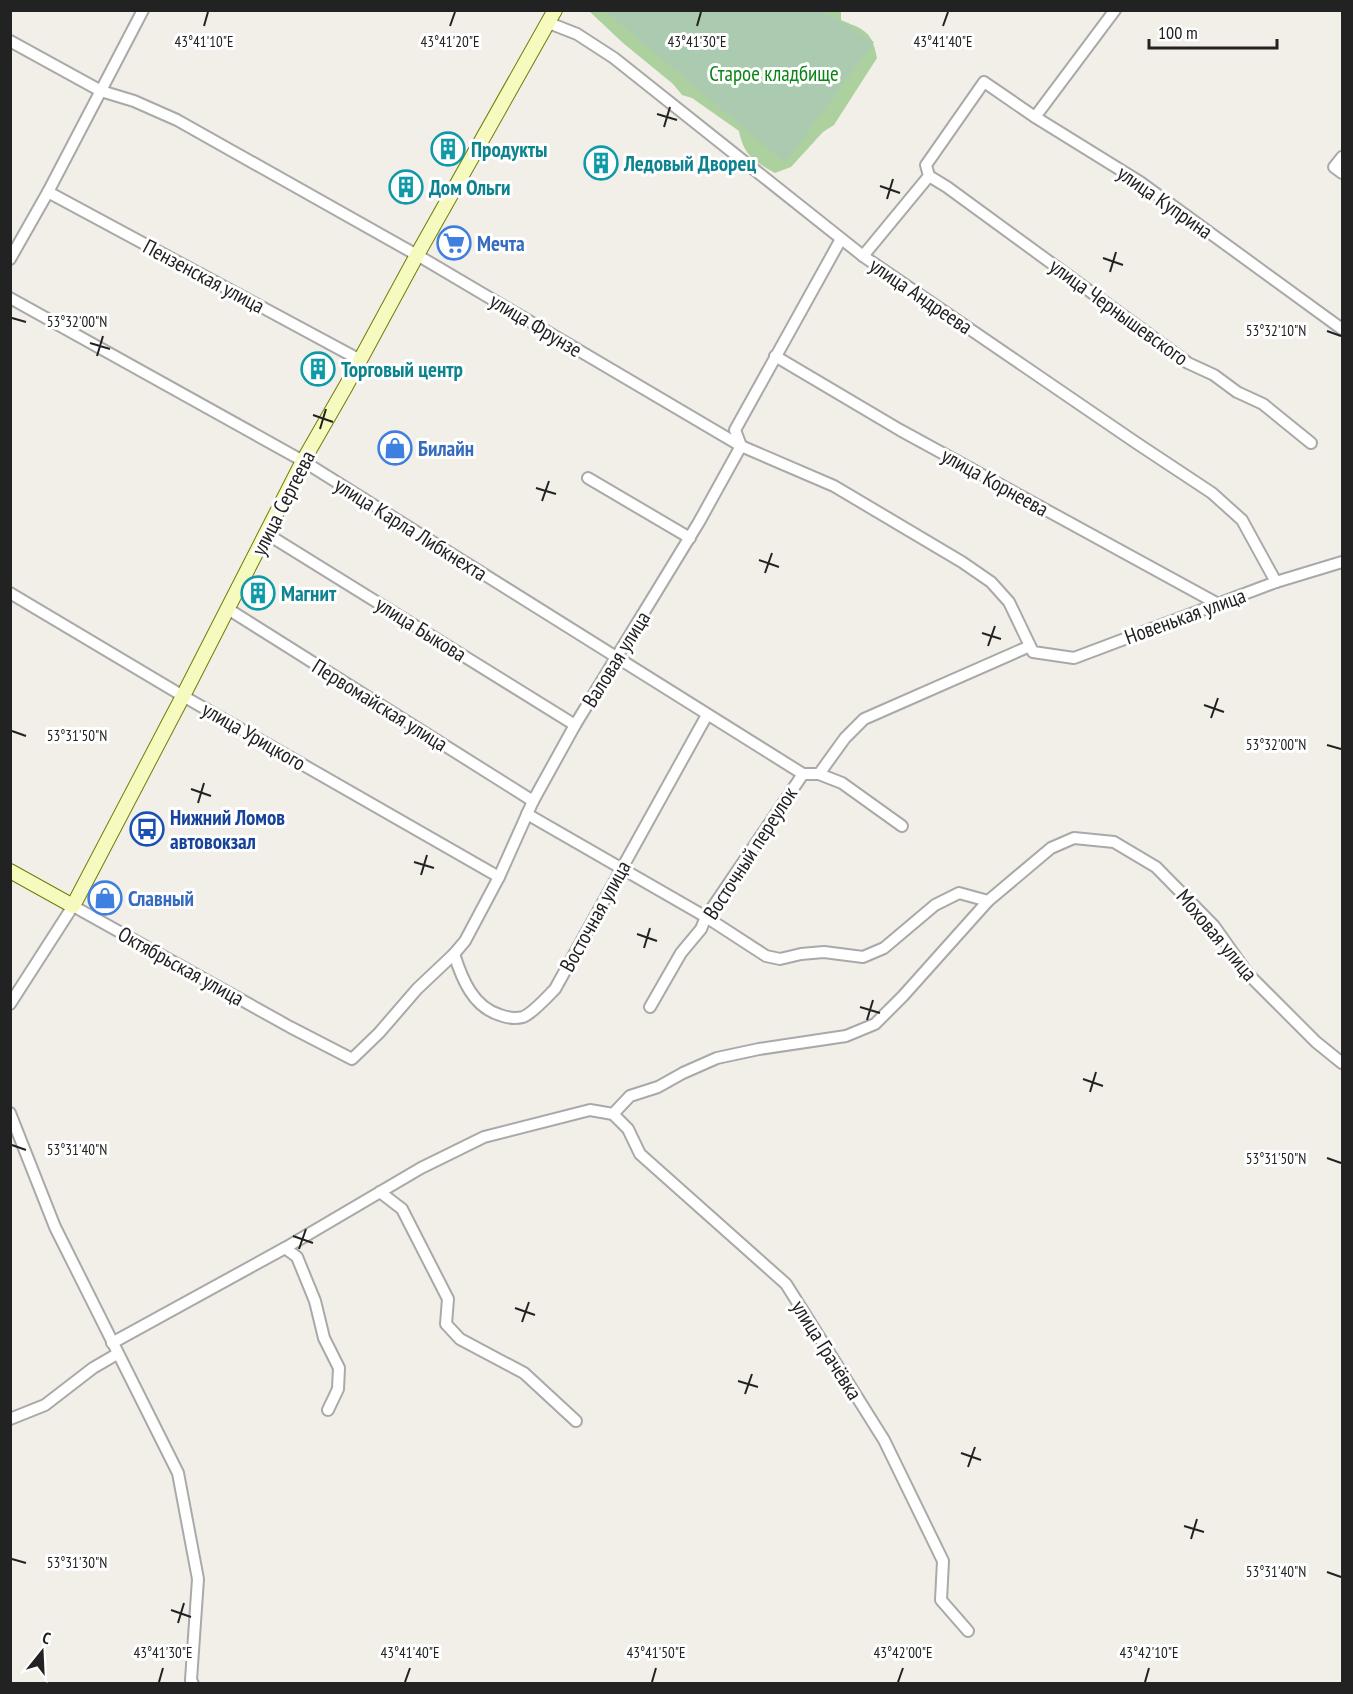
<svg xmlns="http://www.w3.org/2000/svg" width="1353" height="1694" font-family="'PT Sans Narrow',sans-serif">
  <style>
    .forest { fill: #add19e }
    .cemetery { fill: #aacbaf }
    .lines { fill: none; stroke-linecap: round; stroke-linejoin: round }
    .minor-casing { stroke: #a9a9a9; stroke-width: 14 }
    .secondary-casing { stroke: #707d05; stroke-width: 16 }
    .minor { stroke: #fff; stroke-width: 10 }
    .secondary { stroke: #f7fabf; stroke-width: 14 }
    .ticks { fill: none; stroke: #222; stroke-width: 2 }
    .labels { text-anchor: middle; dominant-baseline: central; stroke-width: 6; stroke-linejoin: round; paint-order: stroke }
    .park-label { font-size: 21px; fill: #0c8416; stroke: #fff }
    .culture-label { font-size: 21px; font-weight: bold; fill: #0d838f; stroke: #fff; text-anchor: start }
    .street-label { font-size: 21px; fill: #222; stroke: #fff }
    .shop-label { font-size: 21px; font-weight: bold; fill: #366cbe; stroke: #fff; text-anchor: start }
    .transit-label { font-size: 21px; font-weight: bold; fill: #164399; stroke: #fff; text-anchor: start }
    .ticks-label { font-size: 15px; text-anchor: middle; fill: #222; stroke: #fff; stroke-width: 6; stroke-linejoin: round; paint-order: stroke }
  </style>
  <rect width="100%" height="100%" fill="#f2efe9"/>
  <!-- forest -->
  <path class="forest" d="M589,11H841V20C865,30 872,31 877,58L834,125L823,132L791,167L775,173C754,161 744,156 739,131L692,98L682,95L673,84L623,43Z"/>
  <!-- cemetery -->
  <path class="cemetery" d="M605,11H823L874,42L785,163Z"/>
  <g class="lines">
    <defs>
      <g id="minor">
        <path d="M549,23L577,34L614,58L863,256L1135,442L1212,493L1242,520L1276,582"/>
        <path d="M10,41L101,91L134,101L177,120L417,255L741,446L834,486L962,562L991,582L1009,602L1033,652L1074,658L1276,582L1342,562"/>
        <path d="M1035,117L1115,10"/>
        <path d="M1342,157L1334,167L1342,173"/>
        <path d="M929,176L947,187L1188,363L1214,375L1237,392L1263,404L1311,443"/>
        <path d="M48,192L360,360"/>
        <path d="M863,256L929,176L926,165L984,82L1035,117L1140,182L1342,329"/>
        <path d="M10,259L48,192L143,10"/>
        <path d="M10,298L303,461L803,774"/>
        <path d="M775,356L900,430L1218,604"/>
        <path d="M588,478L690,538"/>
        <path d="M267,534L575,725"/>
        <path d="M10,593L183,696L499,877"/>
        <path d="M228,609L533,801"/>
        <path d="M819,774L842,783L902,826"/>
        <path d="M527,814L706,917L766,956L780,959L801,954L824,952L863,957L884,948L935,905L959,893L988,901"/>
        <path d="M454,954C462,979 473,1007 500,1015C508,1018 515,1019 523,1017C533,1013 548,996 555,989L707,715"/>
        <path d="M10,1004L73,906L290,1027L352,1059L379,1033L417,989L454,954L465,941L499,877L533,801L575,725L699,522L741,446L735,430L841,239"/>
        <path d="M650,1007L681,953L701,929L706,917L803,774H819L845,738L864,719L1030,646"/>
        <path d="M10,1113L55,1227L178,1473L198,1579L191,1680L193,1684"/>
        <path d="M613,1114L628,1129L640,1154L786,1284L884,1440L943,1561L941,1600L968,1631"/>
        <path d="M380,1192L402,1209L448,1299L446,1324L460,1339L524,1373L576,1421"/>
        <path d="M285,1248L297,1257L315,1301L324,1338L339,1368L338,1389L328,1410"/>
        <path d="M112,1343L285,1248L421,1168L484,1137L590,1110L613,1114L630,1096L658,1087L683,1073L717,1058L759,1049L846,1036L875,1024L903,996L988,901L1051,848L1074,838L1114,842L1156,867L1214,926L1248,974L1316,1042L1342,1063"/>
        <path d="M10,1419L45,1405L93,1368L117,1354"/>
      </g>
      <path id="secondary" d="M10,871L73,906L183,696L303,461L346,386L417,255L555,10"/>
    </defs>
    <!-- minor casing -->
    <use href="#minor" class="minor-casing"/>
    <!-- secondary casing -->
    <use href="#secondary" class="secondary-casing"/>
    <!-- minor -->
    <use href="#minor" class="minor"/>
    <!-- secondary -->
    <use href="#secondary" class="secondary"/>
  </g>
  <!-- ticks -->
  <path class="ticks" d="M204,26L208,12M450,26L455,12M697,26L701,12M943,26L948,12M657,114L677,120M664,127L670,107M880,186L900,193M887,199L893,179M1103,258L1123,265M1110,272L1116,252M12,318L26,322M1327,331L1341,336M90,343L110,349M97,356L103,336M313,415L333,422M320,429L326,409M536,488L556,494M542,501L549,481M759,560L779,567M765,573L772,553M982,633L1001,639M988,646L995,626M1204,705L1224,712M1211,718L1218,698M12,731L26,736M1327,745L1341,749M191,789L211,796M198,803L204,783M414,862L434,868M421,875L427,855M637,934L657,941M644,948L650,928M860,1007L880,1013M867,1020L873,1000M1083,1079L1103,1086M1090,1092L1096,1072M12,1145L26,1150M1327,1158L1341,1163M293,1236L313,1243M299,1249L306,1229M515,1308L535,1315M522,1322L529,1302M738,1381L758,1387M745,1394L752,1374M961,1453L981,1460M968,1467L975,1447M1184,1526L1204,1532M1191,1539L1197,1519M12,1559L26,1563M1327,1572L1341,1577M171,1610L191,1617M178,1623L184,1603M159,1682L163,1668M405,1682L410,1668M652,1682L656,1668M898,1682L903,1668M1145,1682L1149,1668"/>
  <!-- icons -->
  <defs>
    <symbol id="building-ring" viewBox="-11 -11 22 22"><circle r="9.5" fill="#fff" stroke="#0f9aa8" stroke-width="1.5"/><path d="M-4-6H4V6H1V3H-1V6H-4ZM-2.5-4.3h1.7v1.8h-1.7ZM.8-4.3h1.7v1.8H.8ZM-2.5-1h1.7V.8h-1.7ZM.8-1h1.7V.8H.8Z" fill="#0f9aa8"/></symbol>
    <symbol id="supermarket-ring" viewBox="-11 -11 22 22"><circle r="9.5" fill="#fff" stroke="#3f7fe0" stroke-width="1.5"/><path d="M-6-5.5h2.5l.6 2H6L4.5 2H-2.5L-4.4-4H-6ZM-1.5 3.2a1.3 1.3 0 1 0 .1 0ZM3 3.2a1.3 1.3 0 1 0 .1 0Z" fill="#3f7fe0"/></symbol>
    <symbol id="shop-ring" viewBox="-11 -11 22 22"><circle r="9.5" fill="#fff" stroke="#3f7fe0" stroke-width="1.5"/><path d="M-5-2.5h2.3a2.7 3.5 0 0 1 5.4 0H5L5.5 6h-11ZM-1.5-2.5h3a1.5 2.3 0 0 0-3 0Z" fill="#3f7fe0"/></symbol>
    <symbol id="bus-ring" viewBox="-11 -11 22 22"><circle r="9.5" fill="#fff" stroke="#1a4fb4" stroke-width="1.5"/><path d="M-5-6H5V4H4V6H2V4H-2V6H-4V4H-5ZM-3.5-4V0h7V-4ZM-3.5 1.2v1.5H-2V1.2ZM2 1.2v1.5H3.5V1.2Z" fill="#1a4fb4"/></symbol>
  </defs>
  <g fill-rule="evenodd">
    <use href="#building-ring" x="429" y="130" width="38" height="38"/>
    <use href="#building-ring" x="582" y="144" width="38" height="38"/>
    <use href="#building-ring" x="387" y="168" width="38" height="38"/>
    <use href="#supermarket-ring" x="435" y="224" width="38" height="38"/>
    <use href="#building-ring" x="299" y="350" width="38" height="38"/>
    <use href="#shop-ring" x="376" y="429" width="38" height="38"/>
    <use href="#building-ring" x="239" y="574" width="38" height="38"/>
    <use href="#bus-ring" x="128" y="810" width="38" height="38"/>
    <use href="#shop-ring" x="86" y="879" width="38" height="38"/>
  </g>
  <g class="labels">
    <!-- park labels -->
    <g class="park-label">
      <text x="774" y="73">Старое кладбище</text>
    </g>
    <!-- culture labels -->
    <g class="culture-label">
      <text x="471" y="149">Продукты</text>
      <text x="624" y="163">Ледовый Дворец</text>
      <text x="429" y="187">Дом Ольги</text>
      <text x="341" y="369">Торговый центр</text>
      <text x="281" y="593">Магнит</text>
    </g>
    <!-- street labels -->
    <g class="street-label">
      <text transform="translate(1165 202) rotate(35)">улица Куприна</text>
      <text transform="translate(204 276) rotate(28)">Пензенская улица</text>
      <text transform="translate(921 296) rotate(34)">улица Андреева</text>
      <text transform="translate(1119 312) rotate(36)">улица Чернышевского</text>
      <text transform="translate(536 325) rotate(31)">улица Фрунзе</text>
      <text transform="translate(995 482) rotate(29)">улица Корнеева</text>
      <text transform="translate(283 503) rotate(-63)">улица Сергеева</text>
      <text transform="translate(411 529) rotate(32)">улица Карла Либкнехта</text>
      <text transform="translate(1185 616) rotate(-20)">Новенькая улица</text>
      <text transform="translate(421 629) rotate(32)">улица Быкова</text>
      <text transform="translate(616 659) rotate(-58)">Валовая улица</text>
      <text transform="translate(380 705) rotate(32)">Первомайская улица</text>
      <text transform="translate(254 736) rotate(30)">улица Урицкого</text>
      <text transform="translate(750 853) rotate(-57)">Восточный переулок</text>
      <text transform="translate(595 916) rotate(-61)">Восточная улица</text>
      <text transform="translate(1217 935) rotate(50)">Моховая улица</text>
      <text transform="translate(181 966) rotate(29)">Октябрьская улица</text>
      <text transform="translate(827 1350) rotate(58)">улица Грачёвка</text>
    </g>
    <!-- shop labels -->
    <g class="shop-label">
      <text x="477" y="243">Мечта</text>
      <text x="418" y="448">Билайн</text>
      <text x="128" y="898">Славный</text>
    </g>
    <!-- transit labels -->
    <g class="transit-label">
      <text x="170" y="817">Нижний Ломов<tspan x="170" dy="24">автовокзал</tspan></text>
    </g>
  </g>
  <g class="ticks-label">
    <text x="204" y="47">43°41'10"E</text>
    <text x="450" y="47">43°41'20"E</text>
    <text x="697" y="47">43°41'30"E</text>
    <text x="943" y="47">43°41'40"E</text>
    <text x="77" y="327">53°32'00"N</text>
    <text x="1276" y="336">53°32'10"N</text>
    <text x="77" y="741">53°31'50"N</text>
    <text x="1276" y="750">53°32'00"N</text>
    <text x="77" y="1155">53°31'40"N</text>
    <text x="1276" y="1164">53°31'50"N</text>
    <text x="77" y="1568">53°31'30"N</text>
    <text x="1276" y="1577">53°31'40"N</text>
    <text x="163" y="1658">43°41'30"E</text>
    <text x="410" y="1658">43°41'40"E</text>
    <text x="656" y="1658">43°41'50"E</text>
    <text x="903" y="1658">43°42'00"E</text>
    <text x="1149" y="1658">43°42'10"E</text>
  </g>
  <!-- border -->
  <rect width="1353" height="1694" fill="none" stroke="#222222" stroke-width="24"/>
  <!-- north arrow -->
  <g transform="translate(42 1652) rotate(18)" stroke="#ffffff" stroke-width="4.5" paint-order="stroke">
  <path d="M0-4.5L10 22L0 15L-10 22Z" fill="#222222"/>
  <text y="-9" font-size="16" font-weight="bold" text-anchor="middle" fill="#222222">С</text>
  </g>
  <!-- scale -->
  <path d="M1149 39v9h128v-9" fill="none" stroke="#222222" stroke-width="3"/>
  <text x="1158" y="39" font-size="18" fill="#222222" stroke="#ffffff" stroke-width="4.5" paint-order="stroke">100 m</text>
</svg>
